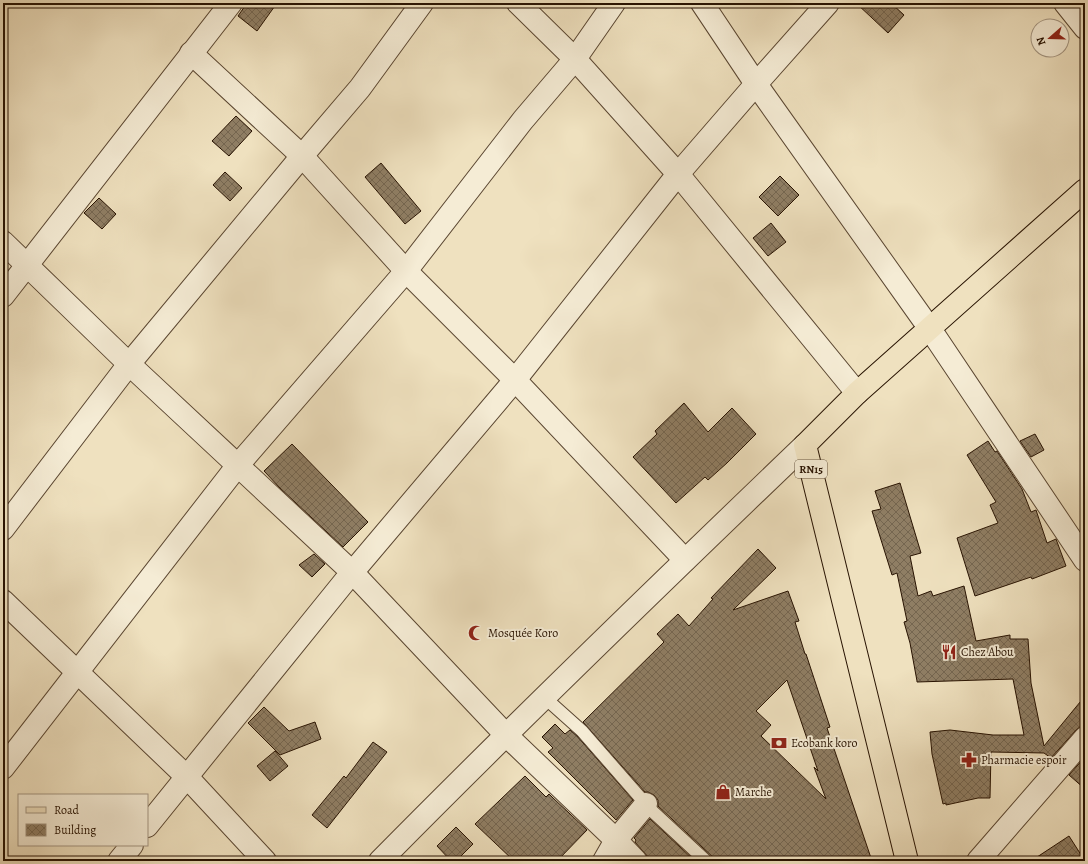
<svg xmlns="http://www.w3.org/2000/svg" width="1088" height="864" font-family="Alegreya,serif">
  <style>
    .building { fill: url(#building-cross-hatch); stroke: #281302; fill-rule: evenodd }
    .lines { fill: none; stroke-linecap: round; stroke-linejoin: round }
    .service-casing { stroke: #5a4631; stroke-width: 14 }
    .minor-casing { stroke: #5a4631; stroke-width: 24 }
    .tertiary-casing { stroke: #5a4631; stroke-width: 24 }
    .primary-casing { stroke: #281302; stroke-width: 24 }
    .service { stroke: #f5ecd5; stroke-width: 12 }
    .minor { stroke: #f5ecd5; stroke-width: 22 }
    .tertiary { stroke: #f5ecd5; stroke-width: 22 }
    .primary { stroke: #efe1bf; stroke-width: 22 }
    .labels { text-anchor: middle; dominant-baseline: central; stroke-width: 4; stroke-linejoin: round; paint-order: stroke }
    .shield { fill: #f5ecd5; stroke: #665441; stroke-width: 1 }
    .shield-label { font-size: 11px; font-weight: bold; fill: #281302 }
    .poi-label { font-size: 12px; fill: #281302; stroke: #f5ecd5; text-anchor: start }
  </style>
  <defs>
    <pattern id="building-cross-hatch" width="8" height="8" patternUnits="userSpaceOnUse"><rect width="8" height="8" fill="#8f7e64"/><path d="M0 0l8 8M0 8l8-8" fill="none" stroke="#756650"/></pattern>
  </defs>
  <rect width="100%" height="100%" fill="#efe1bf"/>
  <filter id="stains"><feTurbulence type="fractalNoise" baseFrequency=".005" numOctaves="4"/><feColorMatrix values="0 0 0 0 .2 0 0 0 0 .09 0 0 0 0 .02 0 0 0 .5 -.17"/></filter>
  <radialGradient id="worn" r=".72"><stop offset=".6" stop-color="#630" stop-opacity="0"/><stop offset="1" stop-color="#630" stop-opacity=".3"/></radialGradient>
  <!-- building -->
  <g class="building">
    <path d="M247,3H277L257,31L238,16Z"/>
    <path d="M856,3H891L904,15L888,33Z"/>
    <path d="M236,116L252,131L229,156L212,141Z"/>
    <path d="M381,163L421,211L405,224L365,177Z"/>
    <path d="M225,172L242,188L230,201L213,185Z"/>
    <path d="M780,176L799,195L778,216L759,197Z"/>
    <path d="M99,198L116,214L102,229L84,213Z"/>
    <path d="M771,223L786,242L768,256L753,238Z"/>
    <path d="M684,403L708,432L732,408L756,434L727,463L708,480L705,477L676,503L633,457L657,434L655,431Z"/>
    <path d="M1035,434L1044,450L1031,457L1020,441Z"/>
    <path d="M988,441L995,452L997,451L1022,489L1031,512L1036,510L1047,543L1056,539L1066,566L1032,579L1031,577L975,596L957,538L998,523L990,505L996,502L967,455Z"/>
    <path d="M292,444L368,522L343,547L280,488L264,471Z"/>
    <path d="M900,483L921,553L910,556L918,596L931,591L933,596L964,586L976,641L1010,635V639H1028L1031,683L1044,746L1085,696V726H1081L1076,730L1051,758L1044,753L991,752L990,798H978L946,805V803L943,804L932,754L930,732L950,730L993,735H1024L1013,679L917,682V681L910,643L904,622L907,621L897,573L892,575L872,511L881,509L875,491Z"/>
    <path d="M758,549L776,568L733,610L788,591L799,621L795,622L805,654H806L830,727L827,728L872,861H717L658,806V800L654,795L648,792H645L583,722L664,642L657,634L678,614L689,626L713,599L711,598ZM787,680L818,771L814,767L826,799L761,736L771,725L756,711Z"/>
    <path d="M314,554L325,564L312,577L299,565Z"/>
    <path d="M264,707L289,731L315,722L321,739L280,755L248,723Z"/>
    <path d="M555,724L565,734L570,730L577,736L633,800L616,820L548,752L553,748L542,737Z"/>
    <path d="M373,742L387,752L327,828L312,815L344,776L346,778Z"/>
    <path d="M275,751L288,766L270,781L257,766Z"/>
    <path d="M1085,757V789L1069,775Z"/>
    <path d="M525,776L546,797L549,794L552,797L587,830L557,861H514L475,824Z"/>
    <path d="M650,819L694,860V861H654L647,856L635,842L636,840L634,838Z"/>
    <path d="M456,827L473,844L456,861H451L437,846Z"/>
    <path d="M1069,836L1085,861H1031Z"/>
  </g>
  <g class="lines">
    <defs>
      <path id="service" d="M544,697L582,731L651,810L706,861"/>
      <g id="minor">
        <path d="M518,3L575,59L678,174L857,393"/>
        <path d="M1065,3L1085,28"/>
        <path d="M191,53L302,156L406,271L515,380L685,560"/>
        <path d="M3,242L129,364L352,572L506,735L616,840L636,861"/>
        <path d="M3,296L231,3"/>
        <path d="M930,329L1085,560"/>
        <path d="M3,529L129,364L302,156L360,88L422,3"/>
        <path d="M3,601L187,777L265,861"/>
        <path d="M3,768L238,465L406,271L523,120L575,59L614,3"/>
        <path d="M147,826L345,581L515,380L678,174L756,84L828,3"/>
        <path d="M119,861L132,845"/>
        <path d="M604,861L616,840L646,804"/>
        <path d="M978,861L1085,738"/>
      </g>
      <g id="tertiary">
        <path d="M702,3L756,84L930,329"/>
        <path d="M380,861C519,720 662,582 805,445"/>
      </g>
      <path id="primary" d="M907,861L805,445L857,393L1085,190"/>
    </defs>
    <!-- service casing -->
    <use href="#service" class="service-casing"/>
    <!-- minor casing -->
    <use href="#minor" class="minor-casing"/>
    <!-- tertiary casing -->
    <use href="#tertiary" class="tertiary-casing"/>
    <!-- primary casing -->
    <use href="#primary" class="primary-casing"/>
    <!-- service -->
    <use href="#service" class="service"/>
    <!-- minor -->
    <use href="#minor" class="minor"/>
    <!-- tertiary -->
    <use href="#tertiary" class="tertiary"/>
    <!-- primary -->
    <use href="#primary" class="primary"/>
  </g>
  <!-- icons -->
  <defs>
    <symbol id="mosque-bare" viewBox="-9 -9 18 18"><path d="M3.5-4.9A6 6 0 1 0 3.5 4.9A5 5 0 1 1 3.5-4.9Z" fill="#8f2418" stroke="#f5ecd5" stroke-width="2.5" paint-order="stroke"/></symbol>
    <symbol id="restaurant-bare" viewBox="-9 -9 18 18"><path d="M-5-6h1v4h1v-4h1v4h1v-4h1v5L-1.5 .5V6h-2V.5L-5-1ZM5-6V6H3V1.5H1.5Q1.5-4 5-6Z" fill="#8f2418" stroke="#f5ecd5" stroke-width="2.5" paint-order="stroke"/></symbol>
    <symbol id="bank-bare" viewBox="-9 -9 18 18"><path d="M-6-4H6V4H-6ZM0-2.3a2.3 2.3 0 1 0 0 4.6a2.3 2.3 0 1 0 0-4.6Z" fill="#8f2418" stroke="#f5ecd5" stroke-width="2.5" paint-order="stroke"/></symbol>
    <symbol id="pharmacy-bare" viewBox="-9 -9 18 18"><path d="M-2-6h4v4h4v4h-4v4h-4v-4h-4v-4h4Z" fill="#8f2418" stroke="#f5ecd5" stroke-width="2.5" paint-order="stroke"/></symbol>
    <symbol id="shop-bare" viewBox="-9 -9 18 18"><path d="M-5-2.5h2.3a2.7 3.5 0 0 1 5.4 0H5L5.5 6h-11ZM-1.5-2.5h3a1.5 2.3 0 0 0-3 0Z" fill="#8f2418" stroke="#f5ecd5" stroke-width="2.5" paint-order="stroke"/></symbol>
  </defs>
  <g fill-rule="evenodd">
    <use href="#mosque-bare" x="465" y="622" width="22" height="22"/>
    <use href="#restaurant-bare" x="938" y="641" width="22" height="22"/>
    <use href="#bank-bare" x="768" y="732" width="22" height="22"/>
    <use href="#pharmacy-bare" x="958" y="749" width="22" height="22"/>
    <use href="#shop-bare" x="712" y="781" width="22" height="22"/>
  </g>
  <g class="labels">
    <!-- shield labels -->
    <rect class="shield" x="795" y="460" width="32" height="18" rx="3"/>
    <g class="shield-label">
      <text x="811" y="469">RN15</text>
    </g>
    <!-- poi labels -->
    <g class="poi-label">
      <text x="488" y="633">Mosquée Koro</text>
      <text x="961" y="652">Chez Abou</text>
      <text x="791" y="743">Ecobank koro</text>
      <text x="981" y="760">Pharmacie espoir</text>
      <text x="735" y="792">Marche</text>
    </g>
  </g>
  <!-- margin -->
  <rect width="1088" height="864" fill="none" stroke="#efe1bf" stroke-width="16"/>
  <rect x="4" y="4" width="1080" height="856" fill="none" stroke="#281302" stroke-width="2"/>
  <rect x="8" y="8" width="1072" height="848" fill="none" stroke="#281302"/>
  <!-- legend -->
  <rect x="18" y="794" width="130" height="52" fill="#f5ecd5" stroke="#a39581"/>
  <rect x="26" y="807" width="20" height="6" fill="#efe1bf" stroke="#a39581"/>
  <text x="54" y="814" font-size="12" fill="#281302">Road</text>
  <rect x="26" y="824" width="20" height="12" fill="url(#building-cross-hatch)" stroke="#a39581"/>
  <text x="54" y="834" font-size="12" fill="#281302">Building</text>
  <!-- north arrow -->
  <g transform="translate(1050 38) rotate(250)"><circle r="19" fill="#f5ecd5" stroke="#a39581"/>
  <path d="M0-3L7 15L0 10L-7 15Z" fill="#8f2418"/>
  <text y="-6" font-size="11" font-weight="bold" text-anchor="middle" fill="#281302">N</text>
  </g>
  <rect width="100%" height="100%" filter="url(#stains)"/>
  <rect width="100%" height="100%" fill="url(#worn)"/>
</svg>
